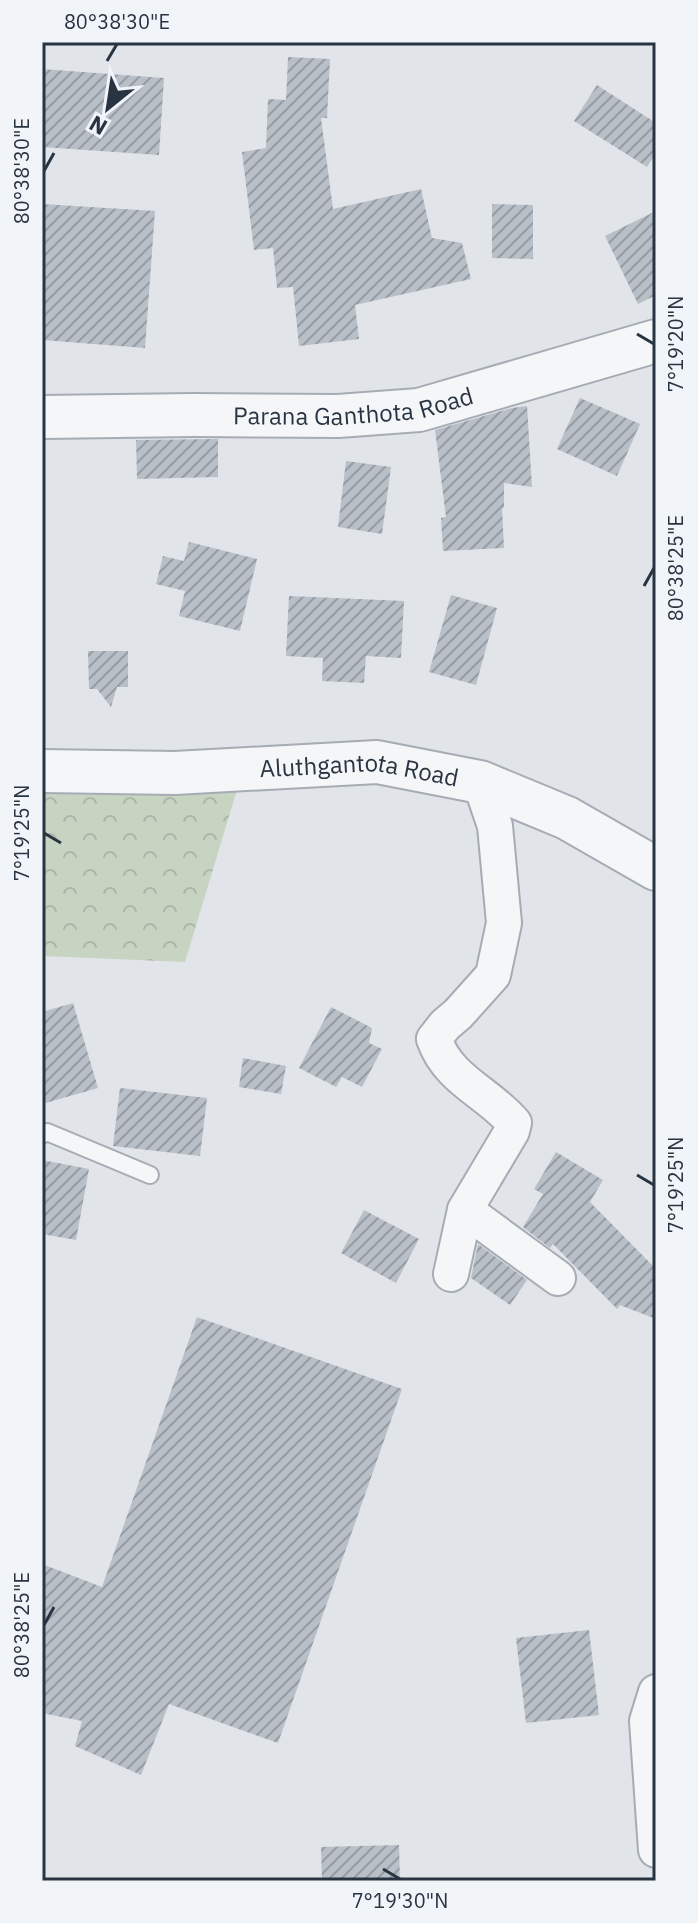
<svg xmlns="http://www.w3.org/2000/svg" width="698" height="1923" font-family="'IBM Plex Sans',sans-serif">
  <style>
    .park { fill: url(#park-crowns) }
    .building { fill: url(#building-hatch) }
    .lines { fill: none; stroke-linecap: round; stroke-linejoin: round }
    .service-casing { stroke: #a6acb4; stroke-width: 20 }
    .minor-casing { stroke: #a6acb4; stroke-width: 38 }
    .tertiary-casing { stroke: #a6acb4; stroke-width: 46 }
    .service { stroke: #f4f6f8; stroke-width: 16 }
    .minor { stroke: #f4f6f8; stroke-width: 34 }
    .tertiary { stroke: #f4f6f8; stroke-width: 42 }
    .ticks { fill: none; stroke: #293442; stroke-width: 3 }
    .labels { text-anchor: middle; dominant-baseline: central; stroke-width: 6; stroke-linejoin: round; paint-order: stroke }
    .street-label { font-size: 24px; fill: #293442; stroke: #f1f4f8 }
    .neatline { fill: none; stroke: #293442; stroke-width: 3 }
    .ticks-label { font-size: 20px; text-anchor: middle; fill: #293442 }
  </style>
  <defs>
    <pattern id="park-crowns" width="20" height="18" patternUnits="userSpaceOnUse" patternTransform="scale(2)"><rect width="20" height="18" fill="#c8d4c2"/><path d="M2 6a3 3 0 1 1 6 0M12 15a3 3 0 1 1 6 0" fill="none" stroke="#acb7a8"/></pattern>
    <pattern id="building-hatch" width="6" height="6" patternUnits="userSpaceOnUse" patternTransform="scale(2)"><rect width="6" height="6" fill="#b9bfc7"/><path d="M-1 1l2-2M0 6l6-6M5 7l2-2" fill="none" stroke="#969ca3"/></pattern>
  </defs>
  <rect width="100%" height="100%" fill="#e1e5ea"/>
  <!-- park -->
  <path class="park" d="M237,790L185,962L42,956V793Z"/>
  <!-- building -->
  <g class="building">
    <path d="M288,57L330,59L327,118H321L333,209L421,189L432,238L462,243L471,279L355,305L359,339L299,346L293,287L277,288L273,248L254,250L242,152L266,148L268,99L286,100Z"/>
    <path d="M42,69L164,78L159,155L42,147Z"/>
    <path d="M597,85L656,123V153L647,167L574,121Z"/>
    <path d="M42,204L155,211L145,348L42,340Z"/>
    <path d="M492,204L533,205V259L492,258Z"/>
    <path d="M656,211V295L638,304L605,236Z"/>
    <path d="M580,398L640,424L617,476L557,449Z"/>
    <path d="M527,406L532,487L504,483V508H502L504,548L443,551L441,518L446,517L435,430L512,408Z"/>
    <path d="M218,439V477L137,479L136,440Z"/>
    <path d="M346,461L391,467L382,534L338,527Z"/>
    <path d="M189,542L257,559L240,631L179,616L185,591L156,584L163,556L184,561Z"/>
    <path d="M451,595L497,608L476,685L429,672Z"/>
    <path d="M289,596L404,601L401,658L366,656L364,683L322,681L323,658L286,656Z"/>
    <path d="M88,651H128V687H117L111,707L97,689H89Z"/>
    <path d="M73,1003L98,1088L42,1104V1012Z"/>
    <path d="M331,1007L372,1028L369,1043L382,1049L362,1087L342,1077L336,1087L299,1068Z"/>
    <path d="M243,1058L286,1066L281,1094L239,1087Z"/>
    <path d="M120,1088L207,1098L200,1156L113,1146Z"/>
    <path d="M556,1152L603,1180L590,1202L656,1269V1319L620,1305L617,1309L553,1244L550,1248L523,1227L543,1194L534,1189Z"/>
    <path d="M42,1160L89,1169L76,1240L42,1234Z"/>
    <path d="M364,1210L419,1239L396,1283L341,1253Z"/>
    <path d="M478,1244L527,1280L510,1305L471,1278Z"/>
    <path d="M197,1317L402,1389L278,1743L169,1704L141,1775L75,1746L82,1721L42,1713V1564L102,1587Z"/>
    <path d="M589,1630L599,1715L526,1723L516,1638Z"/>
    <path d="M399,1845L400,1881H322L321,1847Z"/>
  </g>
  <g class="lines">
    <defs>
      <path id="service" d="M42,1135L47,1132L150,1175"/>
      <g id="minor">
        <path d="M465,1210L558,1278"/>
        <path d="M451,1274L465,1210L512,1131L514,1123C488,1092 449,1081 434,1039L445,1025L458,1014L493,975L504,923L495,826L480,782"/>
        <path d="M656,1692L647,1721L656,1850"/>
      </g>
      <g id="tertiary">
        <path id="s1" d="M42,417L194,415L338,416L419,410L656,341"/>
        <path id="s2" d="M42,771L175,773L377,762L480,782L567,818L656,869"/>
      </g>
    </defs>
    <!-- service casing -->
    <use href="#service" class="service-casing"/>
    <!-- minor casing -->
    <use href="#minor" class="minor-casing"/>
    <!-- tertiary casing -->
    <use href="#tertiary" class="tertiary-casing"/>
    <!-- service -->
    <use href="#service" class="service"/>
    <!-- minor -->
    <use href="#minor" class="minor"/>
    <!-- tertiary -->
    <use href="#tertiary" class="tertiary"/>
  </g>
  <!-- ticks -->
  <path class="ticks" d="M107,61L117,44M44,171L54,153M637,334L654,344M644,586L654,568M44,833L61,843M637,1175L654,1185M44,1625L54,1607M383,1869L400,1879"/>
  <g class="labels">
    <!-- street labels -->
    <g class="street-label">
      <text stroke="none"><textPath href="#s1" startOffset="312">Parana Ganthota Road</textPath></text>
      <text stroke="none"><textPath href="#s2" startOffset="318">Aluthgantota Road</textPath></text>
    </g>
  </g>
  <!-- border -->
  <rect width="698" height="1923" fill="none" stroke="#f1f4f8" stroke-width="88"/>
  <!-- north arrow -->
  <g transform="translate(108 108) rotate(210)" stroke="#f1f4f8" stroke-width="6" paint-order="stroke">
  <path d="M0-6L14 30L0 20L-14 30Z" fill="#293442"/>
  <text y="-12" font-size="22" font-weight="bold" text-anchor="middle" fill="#293442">N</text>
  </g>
  <rect x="44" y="44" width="610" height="1835" class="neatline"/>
  <g class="ticks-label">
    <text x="117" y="29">80°38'30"E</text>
    <text transform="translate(22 171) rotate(-90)" y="7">80°38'30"E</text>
    <text transform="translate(676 344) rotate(-90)" y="7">7°19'20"N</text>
    <text transform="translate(676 568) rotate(-90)" y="7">80°38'25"E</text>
    <text transform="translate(22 833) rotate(-90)" y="7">7°19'25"N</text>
    <text transform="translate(676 1185) rotate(-90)" y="7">7°19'25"N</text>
    <text transform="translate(22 1625) rotate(-90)" y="7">80°38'25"E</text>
    <text x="400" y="1908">7°19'30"N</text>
  </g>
</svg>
